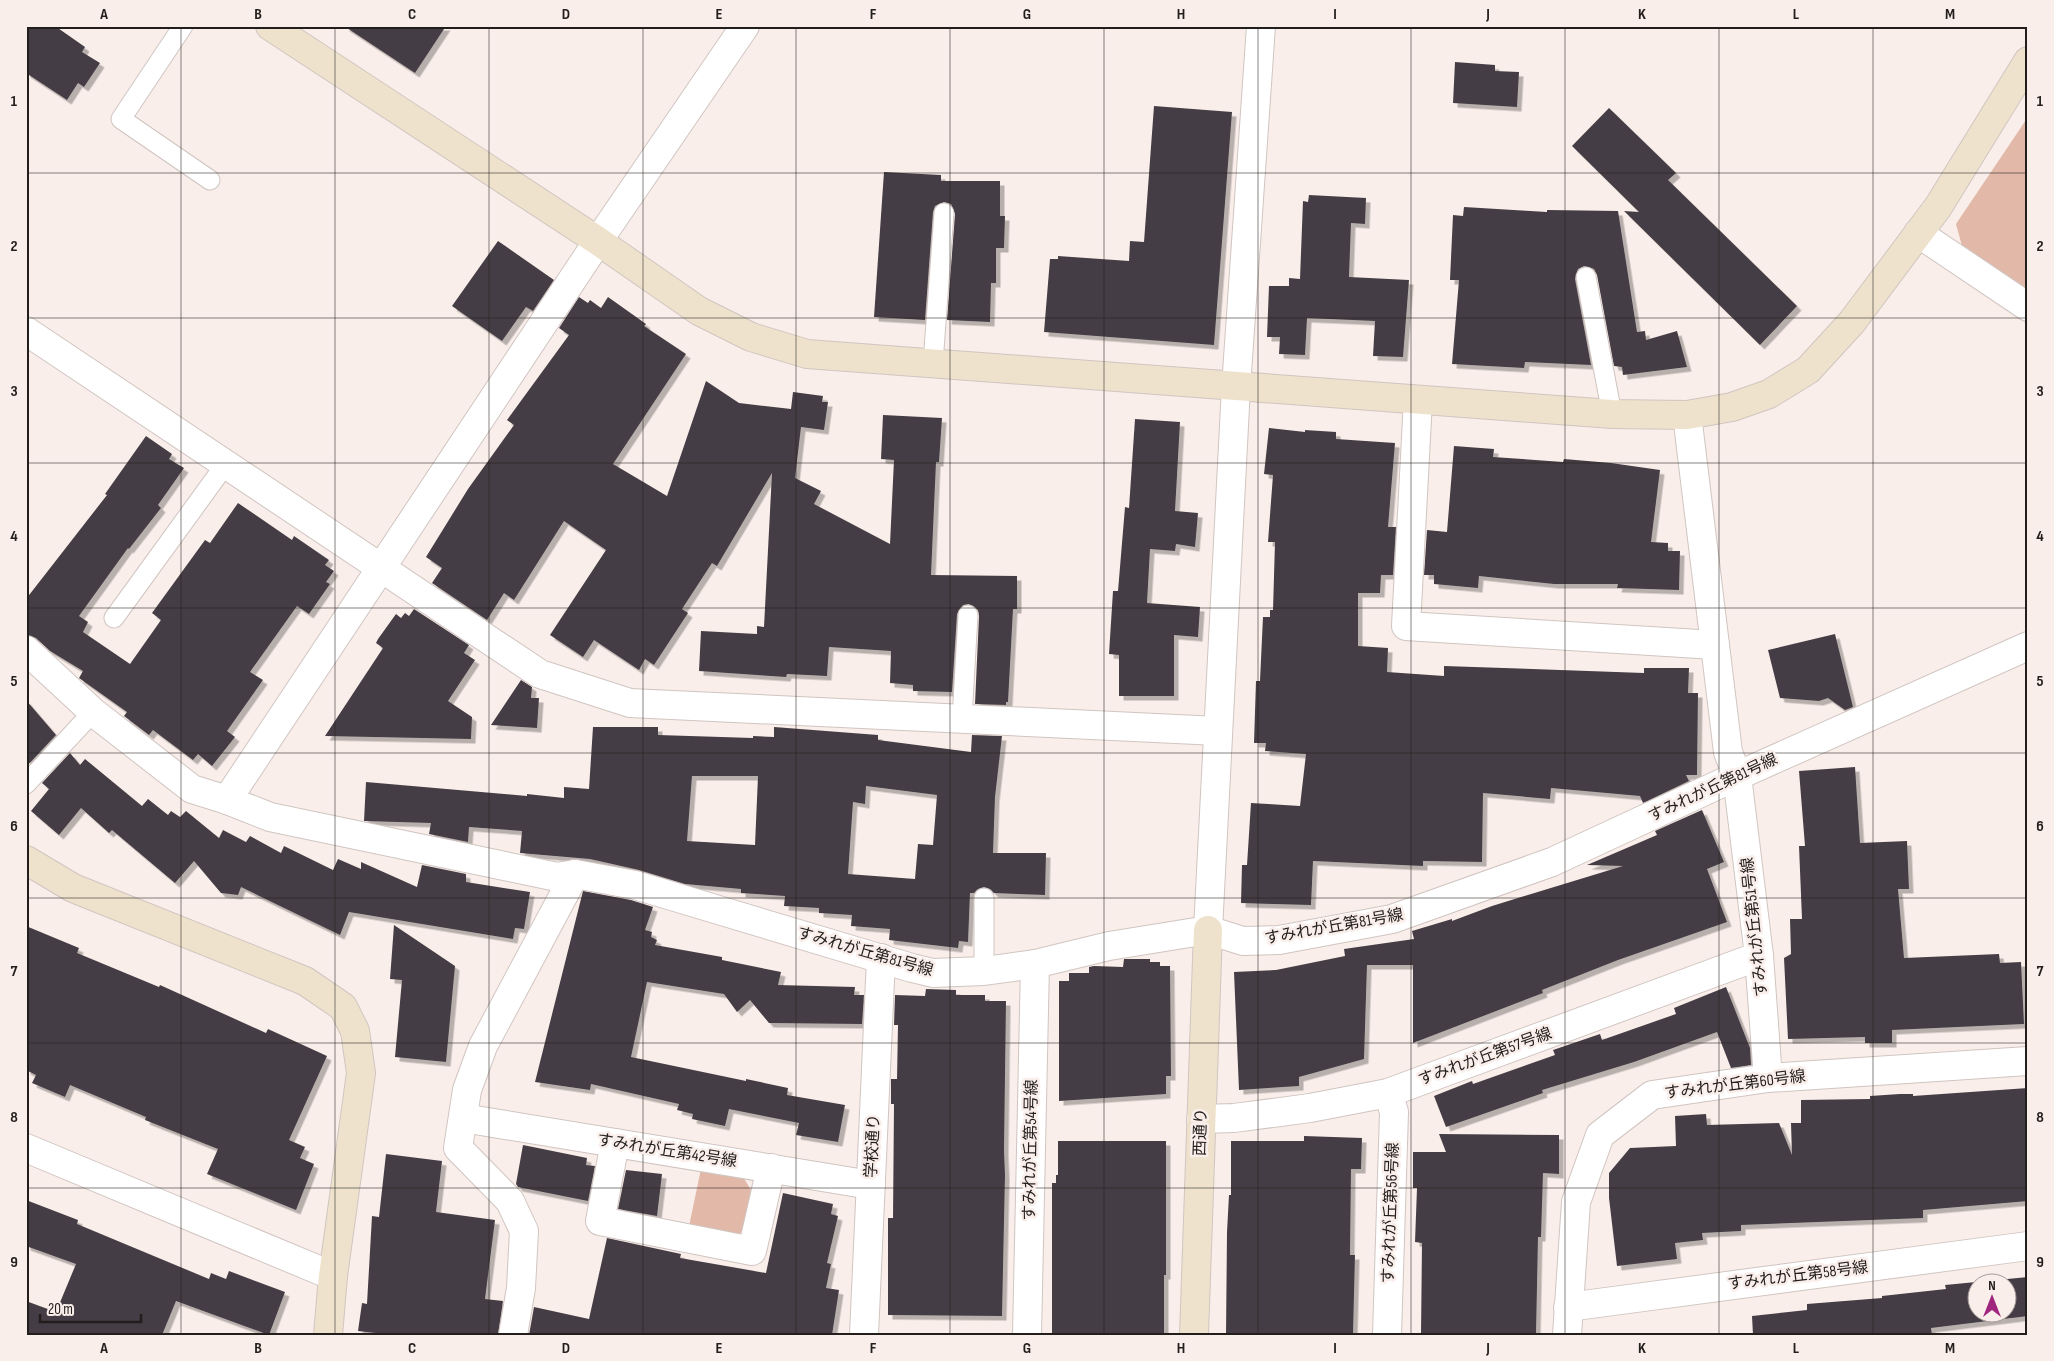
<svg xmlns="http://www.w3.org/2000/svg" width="2054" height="1361" font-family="'Sofia Sans Condensed','Noto Sans JP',sans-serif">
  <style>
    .green { fill: #e2b8a8 }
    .building { fill: #453e44; fill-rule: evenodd; filter: url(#shadow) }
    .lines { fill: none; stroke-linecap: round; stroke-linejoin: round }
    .lane-casing { stroke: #d0c5c1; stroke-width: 21 }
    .street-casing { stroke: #d0c5c1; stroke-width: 30 }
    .secondary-casing { stroke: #d0c5c1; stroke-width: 30 }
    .lane { stroke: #fff; stroke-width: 19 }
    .street { stroke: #fff; stroke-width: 28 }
    .secondary { stroke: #efe2cc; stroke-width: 28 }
    .grid { fill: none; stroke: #221e1c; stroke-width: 1; stroke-opacity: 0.55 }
    .labels { text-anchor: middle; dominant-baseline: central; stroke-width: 5; stroke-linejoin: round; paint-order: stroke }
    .street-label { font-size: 16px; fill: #221e1c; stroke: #faeeea }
    .neatline { fill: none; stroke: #221e1c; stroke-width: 2 }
    .grid-label { font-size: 16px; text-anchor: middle; font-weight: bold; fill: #221e1c }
  </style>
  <defs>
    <filter id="shadow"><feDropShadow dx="4.5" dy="4.5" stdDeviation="0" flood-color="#0004"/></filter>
  </defs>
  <rect width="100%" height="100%" fill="#faeeea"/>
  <!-- green -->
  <g class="green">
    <path d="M2028,117V291L1962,246L1956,224Z"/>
    <path d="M701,1169L743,1177L753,1193L742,1232L730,1238L688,1231Z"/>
  </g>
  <!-- building -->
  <g class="building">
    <path d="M26,26H55L85,47L82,52L100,63L84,87L78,83L67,100L26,73Z"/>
    <path d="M344,26H446L415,73Z"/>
    <path d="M1455,62L1495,65V71L1519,72L1517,107L1453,103Z"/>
    <path d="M1154,106L1232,112L1214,345L1044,332L1050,259H1058V256L1129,261L1130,241L1144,242Z"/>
    <path d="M1609,108L1676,173L1668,180L1797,306L1760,345L1624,211L1639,212L1572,146Z"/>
    <path d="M884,172L941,175V181H1000V216H1005L1004,248H996V283H991L990,322L947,320L955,214L951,204L944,202L935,206L933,212L925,320L874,317Z"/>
    <path d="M1309,195L1366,198L1365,224L1351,223L1349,277L1409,280L1403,357L1373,356L1375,321L1307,318L1305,355L1279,354L1280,337H1267L1269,286H1289V278L1300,279L1303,201L1308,202Z"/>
    <path d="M1464,207L1547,212V210L1618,211L1637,332L1645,331L1646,340L1677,331L1687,367L1623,375L1622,367L1614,366L1597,275L1594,269L1584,266L1578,269L1575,279L1591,365L1525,362L1524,368L1452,364L1459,280H1450L1453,215L1463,216Z"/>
    <path d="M498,241L554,280L533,311L526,307L502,341L452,306Z"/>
    <path d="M579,297L588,303L590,300L601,308L608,297L646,324L644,326L686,354L613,464L667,496L706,381L739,403L791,409L793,392L823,396L822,402H828L824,430L801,427L795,478L821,491L814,504L890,544L894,460L881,459L883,415L942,418L939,462H936L931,575L1017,576V609H1013L1008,702H1006V705L975,704L979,616L978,610L969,604L963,605L957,614L952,692L913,691V685L890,683L891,651L829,647L827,676L787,674L786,677L699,671L701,631L757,634V626L764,627L772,473L717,566L712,563L682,609L688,613L654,665L645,659L639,670L594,640L583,657L550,635L606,550L564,521L514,600L504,593L487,620L432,583L442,568L426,557L468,489L514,425L507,420L569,335L559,328Z"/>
    <path d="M1135,419L1180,422L1175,511L1198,513L1195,547L1176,544L1175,551L1150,549L1147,603L1200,607L1198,637L1174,635V696H1119V655L1109,654L1113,591H1118L1125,507L1129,508Z"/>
    <path d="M1269,428L1305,432V430L1336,432V439L1395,443L1388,527H1396L1393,575H1381L1380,593H1358V646L1388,648L1387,672L1444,676V666L1644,673V668H1689L1688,693H1698L1697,775H1686L1689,781L1643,803L1640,796L1551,788L1550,799L1483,793L1482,862L1423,861V866L1313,861L1311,905L1241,903L1242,865H1247L1251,803L1300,806L1306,754L1265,751L1266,743H1254L1256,681H1260L1263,617H1270V610H1273L1275,542H1268L1273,475L1264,474Z"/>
    <path d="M146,436L172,454L169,459L184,468L158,505L161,508L129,549L128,548L79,616L88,622L83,632L130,664L161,620L152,613L205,540L210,543L238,503L292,540L294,536L329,560L325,565L334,571L326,582L330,584L309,614L297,606L250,672L263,680L227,731L235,737L212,766L198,754L193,760L153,730L149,735L124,716L127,712L79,678L83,671L50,651L36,638L26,635V599L107,495L105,494Z"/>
    <path d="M1454,446L1494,449L1493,457L1563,462L1564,459L1611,463L1660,470L1651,542L1668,543V551H1680L1679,590L1617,588L1618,584H1554L1479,576L1478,588L1434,584V575H1424L1427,530L1447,532Z"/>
    <path d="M414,609L469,645L464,653L475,660L448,701L472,717L471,739L325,736L383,648L376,643L378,639L396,614L401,618L405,613L409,616Z"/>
    <path d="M1835,634L1853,707L1845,710L1828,698L1819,701L1780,698L1768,650Z"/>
    <path d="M521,680L532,687L531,698H539L537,728L491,725Z"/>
    <path d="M26,700L56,735L26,767Z"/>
    <path d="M593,727H658V735L753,738V736L774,737V727L878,735V740L971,752L972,735L1002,736L995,797L993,853H1046L1045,895L994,893L990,889L984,887L978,889L974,893H970L968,942L959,941L958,948L889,940L890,929L851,926L852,915L819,913V908L784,906L785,896L741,893V889L685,884L639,870L590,859L520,853L522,831L469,827L468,842L429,834L431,823L364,821L366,782L527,796V794L564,798V787L589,789ZM692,776H758L755,845L687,841ZM866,786L937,795L933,845L918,844L915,879L848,874L853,802L865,804Z"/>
    <path d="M70,753L80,765L85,759L142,806L148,799L168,815L171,811L180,817L186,811L219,838L223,830L246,842L250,836L281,853L284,846L333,870L338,859L361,869V862L417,887L422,865L466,874V882L530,892L524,929L515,928L513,939L349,912L340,935L241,887L238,895L221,893L194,861L175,883L112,830L109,833L81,808L59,835L31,811L49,789L42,783Z"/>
    <path d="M1855,767L1860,843L1907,841L1909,889H1898L1904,958L1999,954L2000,963L2021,962L2024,1024L1892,1030V1043H1865V1037L1788,1039L1784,958L1791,954L1790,919H1802L1799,846H1805L1799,771Z"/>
    <path d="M1702,810L1724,862L1707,869L1727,922L1618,960L1542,990L1543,993L1413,1043V965H1367L1364,1059L1299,1077V1086L1239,1090L1234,972L1276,970L1345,956L1344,949L1414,939L1412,931L1452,919V921L1492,906L1623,866L1587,865L1657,835L1655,831Z"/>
    <path d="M583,891L631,900L653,907L645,930L652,932L651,937L657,940L655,945L722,957V960L781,972L778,985L855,987L854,995H864L862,1024L769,1023L750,1000L737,1012L724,994L647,982L631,1057L746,1081V1079L788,1088L787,1095L845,1105L838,1142L796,1135L799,1123L729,1109L725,1126L692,1119L693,1114L677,1110L679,1104L591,1084L590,1090L535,1082Z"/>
    <path d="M394,925L455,966L446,1062L395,1057L402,980L390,979Z"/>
    <path d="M26,926L79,948L77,953L159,987L160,985L266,1033L268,1029L327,1056L289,1140L305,1147L300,1158L314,1164L296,1210L207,1174L218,1149L145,1120L146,1117L70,1085L65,1097L32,1083L36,1075L26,1070Z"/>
    <path d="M1124,959H1150V962H1160V966H1170L1171,1076H1166V1094L1059,1101V981H1069V973H1089V967L1094,966L1123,967Z"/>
    <path d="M1726,987L1750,1048L1751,1065L1731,1068L1717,1032L1634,1062L1542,1090L1543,1093L1446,1127L1434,1096L1472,1081L1473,1084L1555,1055L1553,1050L1600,1034L1602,1040L1676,1014L1674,1008Z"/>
    <path d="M926,989L956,990V995H985V1001H1006L1004,1151L1005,1175L1002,1316L888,1315V1218H893L894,1104H891V1079H897L898,1025H894L895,995L925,996Z"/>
    <path d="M2028,1088V1201L1923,1210V1218L1741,1225V1231L1702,1233L1703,1240L1675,1243L1677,1259L1617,1266L1609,1198V1173L1630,1148L1676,1146L1675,1116L1706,1114L1707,1125L1779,1123L1792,1155L1791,1123H1801V1100L1870,1099V1096L1900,1094H1913V1096Z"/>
    <path d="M1439,1134L1559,1135V1174L1543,1173L1541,1237H1538L1536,1335H1421L1422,1243L1415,1242L1417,1188H1413V1152H1446Z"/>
    <path d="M1304,1136L1362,1138L1361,1169H1351L1350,1255H1355L1353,1335H1226L1227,1232L1229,1195H1231V1141H1304Z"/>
    <path d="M1058,1141H1166V1275H1164V1335H1052V1183H1056V1175H1058Z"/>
    <path d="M523,1145L587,1158L586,1165L595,1166L588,1201L518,1187L516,1184Z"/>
    <path d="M386,1154L442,1161L436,1212L495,1220L485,1299L503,1301L498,1335H393L358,1331L362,1303L367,1304L372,1216L379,1217Z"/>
    <path d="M626,1170L662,1174L657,1216L618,1209Z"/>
    <path d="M783,1193L833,1204L831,1214L838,1216L827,1263L831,1264L826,1288L839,1290L832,1335H529L534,1307L589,1319L607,1238L681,1254L680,1258L766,1273Z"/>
    <path d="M26,1200L78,1220L77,1224L209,1279L211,1273L226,1279L229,1271L285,1292L269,1335L176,1301L162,1335H26V1301L56,1312L76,1264L26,1246Z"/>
    <path d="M2028,1277V1316L1931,1328L1932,1335H1753L1752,1316L1807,1310V1304L1882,1298V1296L1946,1289L1945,1285ZM1976,1284H2006V1314H1976Z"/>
  </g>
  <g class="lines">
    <defs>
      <g id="lane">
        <path d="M183,26L121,119L210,180"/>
        <path d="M1586,277L1612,414"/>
        <path d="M933,363L944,213"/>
        <path d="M114,618L225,465"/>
        <path d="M962,719L968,615"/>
        <path d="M26,784L93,712"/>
        <path d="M984,898V971"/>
      </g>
      <g id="street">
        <path d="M1918,233L2028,307"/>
        <path d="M26,331L540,674L630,703L1218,731"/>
        <path d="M1418,400L1406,626L1715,645"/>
        <path d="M1687,415L1728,752L1737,776L1759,956L1768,1078"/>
        <path d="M26,650L93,712L192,789L227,800L270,817L557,877L575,874L635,885L912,968L933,973L984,971L1035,964L1109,946L1208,930L1243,941L1279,940L1392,919L1552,862L1737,776L2028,646"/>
        <path d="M227,800L598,241L745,26"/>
        <path d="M1208,930L1236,387L1261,26"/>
        <path d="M463,1118L871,1185"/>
        <path d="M1201,1119L1234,1118L1310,1108L1388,1093L1759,956"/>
        <path d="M615,1143L600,1221L752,1251L771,1168"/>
        <path d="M26,1148L333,1276"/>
        <path d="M1568,1307L2028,1246"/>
        <path d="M513,1335L521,1288L524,1231L510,1201L458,1148L467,1090L483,1046L575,874"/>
        <path d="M864,1335L881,958"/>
        <path d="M1027,1335L1035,964"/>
        <path d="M1387,1335L1394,1112L1388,1093"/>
        <path d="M1567,1335L1576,1202L1600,1135L1652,1095L1768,1078L2028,1061"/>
      </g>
      <g id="secondary">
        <path d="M270,26L598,241L699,311L751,337L807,354L1612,414L1687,415L1732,407L1769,394L1808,370L1852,322L1938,207L2028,61"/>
        <path d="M26,860L73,888L305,981L343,1007L355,1031L361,1073L333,1276L328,1335"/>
        <path d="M1194,1335L1208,930"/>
      </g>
    </defs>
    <!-- lane casing -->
    <use href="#lane" class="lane-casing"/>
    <!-- street casing -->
    <use href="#street" class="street-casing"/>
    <!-- secondary casing -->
    <use href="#secondary" class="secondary-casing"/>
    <!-- lane -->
    <use href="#lane" class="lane"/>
    <!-- street -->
    <use href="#street" class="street"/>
    <!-- secondary -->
    <use href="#secondary" class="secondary"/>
  </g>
  <!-- grid -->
  <path class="grid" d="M181,26V1335M335,26V1335M489,26V1335M643,26V1335M796,26V1335M950,26V1335M1104,26V1335M1258,26V1335M1411,26V1335M1565,26V1335M1719,26V1335M1873,26V1335M26,173H2028M26,318H2028M26,463H2028M26,608H2028M26,753H2028M26,898H2028M26,1043H2028M26,1188H2028"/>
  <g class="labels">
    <!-- street labels -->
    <g class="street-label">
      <text transform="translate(1713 788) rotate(-25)">すみれが丘第81号線</text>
      <text transform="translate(1334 927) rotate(-10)">すみれが丘第81号線</text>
      <text transform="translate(1755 927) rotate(-96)">すみれが丘第51号線</text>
      <text transform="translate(865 952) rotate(16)">すみれが丘第81号線</text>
      <text transform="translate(1485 1057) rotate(-20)">すみれが丘第57号線</text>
      <text transform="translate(1735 1085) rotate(-7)">すみれが丘第60号線</text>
      <text transform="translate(1201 1132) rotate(-88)">西通り</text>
      <text transform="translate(873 1146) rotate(-87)">学校通り</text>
      <text transform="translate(1031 1150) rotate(-89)">すみれが丘第54号線</text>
      <text transform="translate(667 1151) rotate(9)">すみれが丘第42号線</text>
      <text transform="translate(1391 1213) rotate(-88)">すみれが丘第56号線</text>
      <text transform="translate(1798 1276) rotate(-7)">すみれが丘第58号線</text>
    </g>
  </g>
  <!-- border -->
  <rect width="2054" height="1361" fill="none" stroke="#faeeea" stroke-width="55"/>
  <!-- north arrow -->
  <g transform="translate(1992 1298)"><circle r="24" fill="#faeeea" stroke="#a49b98"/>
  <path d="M0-4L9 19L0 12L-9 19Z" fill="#9e267f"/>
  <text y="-8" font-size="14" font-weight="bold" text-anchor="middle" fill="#221e1c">N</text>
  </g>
  <!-- scale -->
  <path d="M40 1314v8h101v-8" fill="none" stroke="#221e1c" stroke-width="2.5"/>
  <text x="48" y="1314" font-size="15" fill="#221e1c" stroke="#faeeea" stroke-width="4" paint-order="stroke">20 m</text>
  <rect x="28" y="28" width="1998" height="1306" class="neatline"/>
  <g class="grid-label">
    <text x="104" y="19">A</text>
    <text x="258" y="19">B</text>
    <text x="412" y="19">C</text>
    <text x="566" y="19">D</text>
    <text x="719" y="19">E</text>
    <text x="873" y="19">F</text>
    <text x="1027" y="19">G</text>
    <text x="1181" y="19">H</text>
    <text x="1335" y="19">I</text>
    <text x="1488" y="19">J</text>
    <text x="1642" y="19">K</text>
    <text x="1796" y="19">L</text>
    <text x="1950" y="19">M</text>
    <text x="14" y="106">1</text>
    <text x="2040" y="106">1</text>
    <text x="14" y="251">2</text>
    <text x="2040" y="251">2</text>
    <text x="14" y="396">3</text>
    <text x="2040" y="396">3</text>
    <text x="14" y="541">4</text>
    <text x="2040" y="541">4</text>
    <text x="14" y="686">5</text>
    <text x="2040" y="686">5</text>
    <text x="14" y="831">6</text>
    <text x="2040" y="831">6</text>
    <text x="14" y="976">7</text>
    <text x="2040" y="976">7</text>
    <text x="14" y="1122">8</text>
    <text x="2040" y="1122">8</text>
    <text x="14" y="1267">9</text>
    <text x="2040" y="1267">9</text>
    <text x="104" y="1353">A</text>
    <text x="258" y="1353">B</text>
    <text x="412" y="1353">C</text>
    <text x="566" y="1353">D</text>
    <text x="719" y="1353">E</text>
    <text x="873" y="1353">F</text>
    <text x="1027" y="1353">G</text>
    <text x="1181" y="1353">H</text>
    <text x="1335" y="1353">I</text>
    <text x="1488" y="1353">J</text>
    <text x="1642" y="1353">K</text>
    <text x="1796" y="1353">L</text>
    <text x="1950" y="1353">M</text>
  </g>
</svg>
